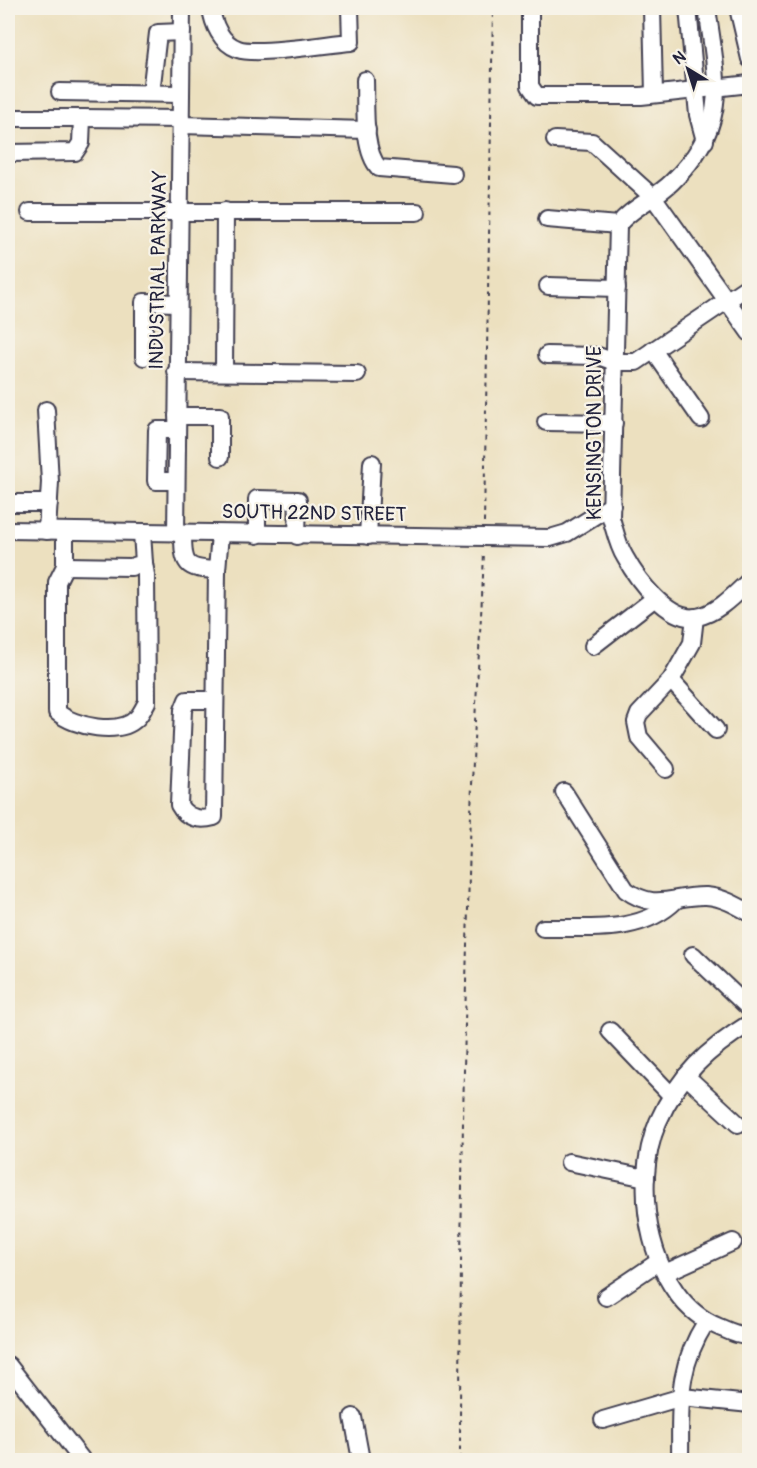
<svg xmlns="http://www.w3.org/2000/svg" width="757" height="1468" font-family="Pangolin,sans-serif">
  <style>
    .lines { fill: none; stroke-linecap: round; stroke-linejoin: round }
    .minor-casing { stroke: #403e4f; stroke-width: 20 }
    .path { stroke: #403e4f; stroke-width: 2; stroke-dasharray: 4.5 4.5; stroke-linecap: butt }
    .minor { stroke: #fff; stroke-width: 16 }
    .labels { text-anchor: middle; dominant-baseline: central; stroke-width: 4.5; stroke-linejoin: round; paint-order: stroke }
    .street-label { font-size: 20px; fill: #22223b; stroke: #f7f3e8 }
  </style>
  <rect width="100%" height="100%" fill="#f7f3e8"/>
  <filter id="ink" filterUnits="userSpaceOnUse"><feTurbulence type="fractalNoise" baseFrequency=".0167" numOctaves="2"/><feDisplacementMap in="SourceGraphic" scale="12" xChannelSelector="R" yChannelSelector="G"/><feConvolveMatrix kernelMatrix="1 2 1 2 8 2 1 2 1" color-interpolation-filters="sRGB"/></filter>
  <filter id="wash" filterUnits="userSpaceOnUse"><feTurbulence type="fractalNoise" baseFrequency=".008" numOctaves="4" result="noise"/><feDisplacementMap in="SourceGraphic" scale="24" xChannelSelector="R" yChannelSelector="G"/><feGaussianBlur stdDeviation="1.35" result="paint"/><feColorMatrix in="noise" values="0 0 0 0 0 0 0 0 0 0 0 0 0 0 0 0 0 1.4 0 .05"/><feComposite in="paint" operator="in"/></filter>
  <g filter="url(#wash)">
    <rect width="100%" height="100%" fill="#ece0bf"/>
  </g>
  <g filter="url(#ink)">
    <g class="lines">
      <defs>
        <g id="minor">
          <path d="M211,8C213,24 221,43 238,49C257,56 327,44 351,42L350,8"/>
          <path d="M530,8V86L537,96H641L750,84"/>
          <path d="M652,8L654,94"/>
          <path d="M688,8L698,115L705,141"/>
          <path d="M707,8C717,80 731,125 672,182C656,198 631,208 618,225L611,518C615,531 618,546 625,557C637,579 668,622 697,617C718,613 735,594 750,580"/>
          <path d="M738,8L750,59"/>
          <path d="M365,80C366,104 362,150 379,168L453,174"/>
          <path d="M60,92L181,94"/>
          <path d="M151,93L158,33L182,32"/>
          <path d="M8,118H82L81,143L75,152L8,153"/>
          <path d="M82,118L181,119"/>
          <path d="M181,125L367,130"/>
          <path d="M555,140L592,142L654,198L750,333"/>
          <path d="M30,212H417"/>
          <path d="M547,219L618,225"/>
          <path d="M548,286L617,288"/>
          <path d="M653,350L701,419"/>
          <path d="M547,355L598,356L615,362H636L750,285"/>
          <path d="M144,357V302L177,303"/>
          <path d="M176,372L357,374"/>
          <path d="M224,372L225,211"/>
          <path d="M46,410L50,482L47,531"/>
          <path d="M177,416H220V457"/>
          <path d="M546,422L614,423"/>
          <path d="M176,481H156L157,430H177"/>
          <path d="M8,505L10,503H49"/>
          <path d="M8,530L550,538L567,533L612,505"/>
          <path d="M65,532V566L57,582V712C74,727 120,736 137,718C141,714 144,707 147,702L146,575L144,563"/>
          <path d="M176,533L182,8"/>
          <path d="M183,533C183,565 185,569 217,570L220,534"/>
          <path d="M257,535V499L298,500L297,536"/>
          <path d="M368,536L372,463"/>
          <path d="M65,566L131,567L144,563L142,533"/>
          <path d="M593,646L655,598"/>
          <path d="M671,680L716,730"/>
          <path d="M215,700H187L183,710L179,805C186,818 199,821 214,817L217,570"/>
          <path d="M666,769L639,737L636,722L639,714L671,680L692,643L695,617"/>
          <path d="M564,792L626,890C656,912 674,895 706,896C722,897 736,905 750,913"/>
          <path d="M543,928C588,927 641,935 676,900"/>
          <path d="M693,955L750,1009"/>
          <path d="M750,1023C708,1049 678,1076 658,1122C630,1186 649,1299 719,1327C729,1331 739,1337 750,1335"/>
          <path d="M610,1031L672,1096"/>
          <path d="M686,1076L738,1124"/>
          <path d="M569,1162L646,1178"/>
          <path d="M665,1273L733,1242"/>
          <path d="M606,1297L658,1262"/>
          <path d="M8,1365L82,1460"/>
          <path d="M353,1417L361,1460"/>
          <path d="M603,1420L682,1397L750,1404"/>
          <path d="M680,1460C681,1405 675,1371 706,1322"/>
        </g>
      </defs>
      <!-- minor casing -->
      <use href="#minor" class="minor-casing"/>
      <!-- path -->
      <g class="path">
        <path d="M484,522L493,8"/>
        <path d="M460,1460C460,1235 464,1010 472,785C475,707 481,630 484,552"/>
      </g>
      <!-- minor -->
      <use href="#minor" class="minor"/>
    </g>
  </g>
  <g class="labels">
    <!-- street labels -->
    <g class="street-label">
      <text transform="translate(158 270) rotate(-89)">INDUSTRIAL PARKWAY</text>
      <text transform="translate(594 433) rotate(-90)">KENSINGTON DRIVE</text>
      <text transform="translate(314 513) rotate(1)">SOUTH 22ND STREET</text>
    </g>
  </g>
  <!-- margin -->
  <rect width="757" height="1468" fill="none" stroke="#f7f3e8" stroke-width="30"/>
  <!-- north arrow -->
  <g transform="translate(688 69) rotate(322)" stroke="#f7f3e8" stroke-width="4.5" paint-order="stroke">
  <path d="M0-4.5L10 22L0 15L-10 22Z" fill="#22223b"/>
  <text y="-9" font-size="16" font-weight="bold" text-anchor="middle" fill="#22223b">N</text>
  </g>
</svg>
